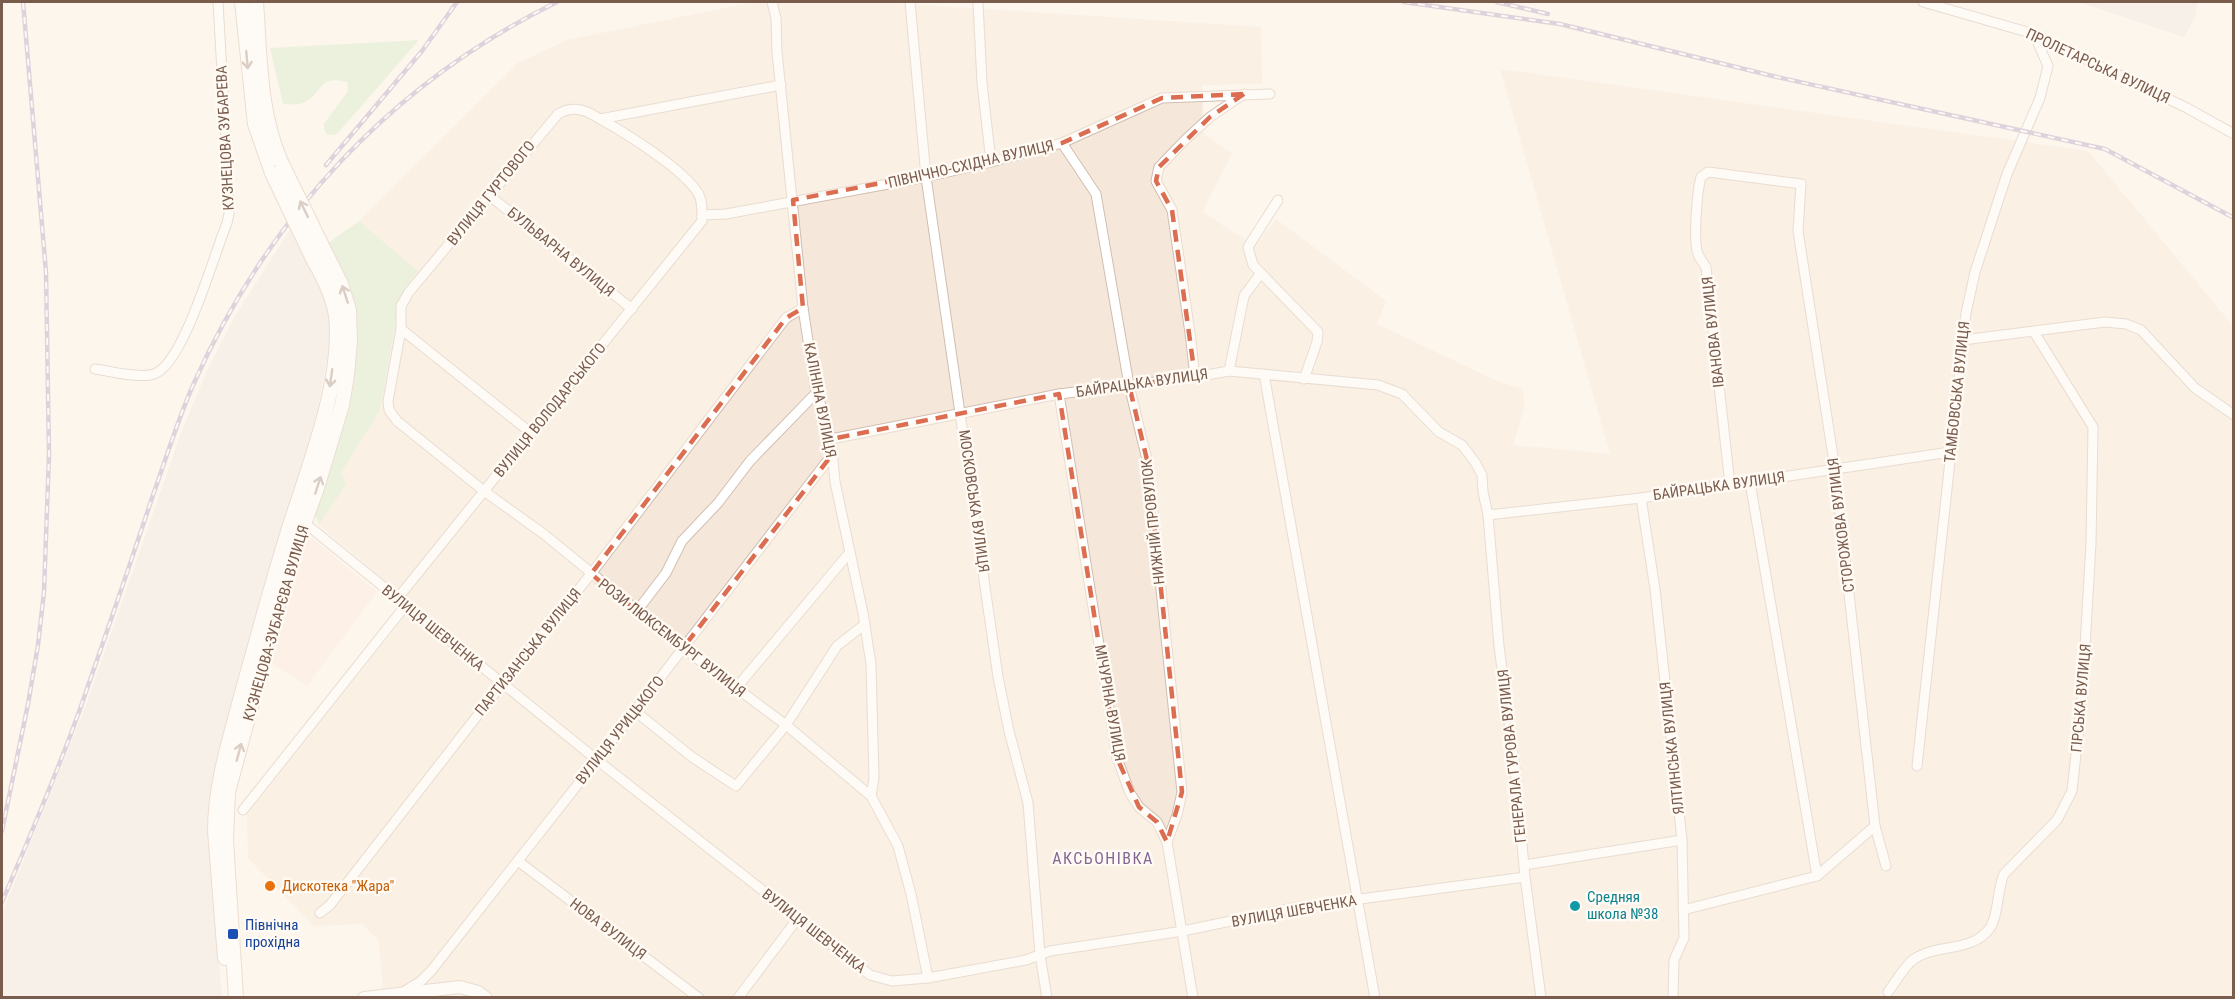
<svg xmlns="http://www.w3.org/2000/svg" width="2235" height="999" font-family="'Roboto Condensed',sans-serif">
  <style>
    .residential { fill: #f5e8da }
    .commercial { fill: #fde8e0 }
    .industrial { fill: #efe9e4 }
    .green { fill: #d8ecc9 }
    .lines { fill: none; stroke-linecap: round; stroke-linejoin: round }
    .minor-casing { stroke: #d1beb0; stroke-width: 11 }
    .tertiary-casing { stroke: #d1beb0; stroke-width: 14 }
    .secondary-casing { stroke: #d6c0b0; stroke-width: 16 }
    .minor { stroke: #fff; stroke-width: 9 }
    .tertiary { stroke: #fff; stroke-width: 12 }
    .secondary { stroke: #fff; stroke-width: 14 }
    .rail-casing { stroke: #b9a8c9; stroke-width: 4.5 }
    .rail { stroke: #fffaf3; stroke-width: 2; stroke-dasharray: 7; stroke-linecap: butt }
    .secondary-bridge-casing { stroke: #d6c0b0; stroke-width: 16; stroke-linecap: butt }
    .secondary-bridge { stroke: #fff; stroke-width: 14 }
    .oneway { stroke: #af9d94 }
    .marked { fill: none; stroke: #dc6d51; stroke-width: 4.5; stroke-dasharray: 12 8; stroke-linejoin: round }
    .food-dot { fill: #e8710a; stroke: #fffaf3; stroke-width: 2 }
    .culture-dot { fill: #0f9aa8; stroke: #fffaf3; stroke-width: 2 }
    .transit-dot { fill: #1a4fb4; stroke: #fffaf3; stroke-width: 2 }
    .labels { text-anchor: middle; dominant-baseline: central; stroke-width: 5; stroke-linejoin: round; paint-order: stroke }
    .street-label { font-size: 15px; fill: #7a5c4d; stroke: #fffaf3 }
    .food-label { font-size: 15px; fill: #c56008; stroke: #fffaf3; text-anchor: start }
    .culture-label { font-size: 15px; fill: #0d838f; stroke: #fffaf3; text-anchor: start }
    .transit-label { font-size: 15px; fill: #164399; stroke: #fffaf3; text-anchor: start }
    .neighbourhood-label { font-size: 16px; letter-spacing: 1.5px; fill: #846695; stroke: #fffaf3 }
  </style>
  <rect width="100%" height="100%" fill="#fdf6ec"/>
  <!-- residential -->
  <path class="residential" d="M755,2H877L1261,27L1262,84L1202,85L1203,133L1232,154L1202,212L1255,246L1276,219L1386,301L1377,324L1499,382L1523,389L1524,408L1513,445L1610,454L1500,69L2088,151L2233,326V997L474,998L456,983L383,990L379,941L362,924L314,926L248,858L247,814L414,605L319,525L346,485L341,473L380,410L398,309L405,289L418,271L359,221L518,63L567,40Z"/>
  <!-- commercial -->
  <path class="commercial" d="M308,535L377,592L307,686L272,664Z"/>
  <!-- industrial -->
  <g class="industrial">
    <path d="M2079,2H2197L2196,16L2184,37Z"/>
    <path d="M291,228L319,281L326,301L330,330L329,350L312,436L211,796L209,831L222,997L2,998V914L86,705L182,430L210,364L235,316Z"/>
  </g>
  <!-- green -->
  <g class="green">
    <path d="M419,40L337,134L327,135L323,125L348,91L347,82C320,75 324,89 307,101C300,106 291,104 283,104L270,48Z"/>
    <path d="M359,221L418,271L405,289L398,309L380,410L341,473L346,485L319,525L314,513L353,376L357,342L355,309L352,295L328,243Z"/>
  </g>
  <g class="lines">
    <defs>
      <g id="minor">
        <path d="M772,2L776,18L777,52L803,308L815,386L831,439L835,482L863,613L871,664L874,778L871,796"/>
        <path d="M910,2L926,177L998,677L1009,731L1028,803L1040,955L1047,998"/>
        <path d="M1923,2L2034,34L2187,108L2234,134"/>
        <path d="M978,3L982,83L991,162"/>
        <path d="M1062,143L1096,194L1129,385L1148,464L1182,792L1177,815L1167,842"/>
        <path d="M490,196L632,309"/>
        <path d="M1278,200L1248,247L1253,265L1318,332L1317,342L1304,379"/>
        <path d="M702,215L726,214L926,177L991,162L1062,143L1162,98L1270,94"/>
        <path d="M401,329L388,401L389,410L397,421L484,491L545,535L683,648L786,725L871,796L898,846L911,894L928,978"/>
        <path d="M1963,340L2105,322L2126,324L2141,330L2195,388L2234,415"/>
        <path d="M95,369C109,371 140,379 154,374C184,364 214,254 227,223L229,214L228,179L218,2"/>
        <path d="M1229,371L1244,296L1261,273"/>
        <path d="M1264,374L1375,998"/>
        <path d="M1195,377L1190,333L1172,210L1156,181L1159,167L1186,139L1210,117L1244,94"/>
        <path d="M1059,394L1117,758L1130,793L1139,807L1157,822L1167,842L1193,998"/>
        <path d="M531,433L401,329V306L409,292L558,114C574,105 586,110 600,119L781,85"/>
        <path d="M831,439L1059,394L1195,377L1229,371L1378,385L1402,394L1439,432L1462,445L1475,462L1482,475L1483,492L1488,515L1499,646L1515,768L1525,877L1541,998"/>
        <path d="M1750,482L1817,876"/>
        <path d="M1730,485L1706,267C1703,263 1700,259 1698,254C1693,242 1697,191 1701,177L1708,172L1801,184L1798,231L1835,469L1875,826L1886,866"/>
        <path d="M1641,498L1655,589L1682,840L1684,938L1674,960L1673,998"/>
        <path d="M1488,515L1641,498L1950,452"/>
        <path d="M301,523L311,528L597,760L870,975L892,981L928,978L1026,960L1050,951L1183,931L1293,908L1525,877"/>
        <path d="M397,599L702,221C702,212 703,201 698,193C683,169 626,133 600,119"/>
        <path d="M637,611L666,573L682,541L718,503L750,461L817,392"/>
        <path d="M737,687L850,552"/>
        <path d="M635,711L692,757L736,786L786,725L837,646L865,624"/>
        <path d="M1917,766L1966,313L1975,272L2007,174L2040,98L2048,66L2034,34"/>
        <path d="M243,810L406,605"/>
        <path d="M518,861L699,998"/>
        <path d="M1524,865L1682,840"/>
        <path d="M1683,910L1817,876L1875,826"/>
        <path d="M320,913L330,905L502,684L591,574L786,318L803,308"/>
        <path d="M403,992L421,981L431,971L597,760L831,456"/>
        <path d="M1888,992C1896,982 1904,966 1914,959C1938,943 1972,953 1990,928C1999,914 1997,889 2004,874L2057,820L2072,791L2082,698L2091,543L2093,427L2034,332"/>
        <path d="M738,998L798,918"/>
      </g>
      <path id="tertiary" d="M364,998L460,987L478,992L486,998"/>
      <g id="secondary">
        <path d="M242,2L255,124L272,173"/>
        <path d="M256,2C260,55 259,112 281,162"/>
        <path d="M225,958L215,831C215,782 231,736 243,689C259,632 274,575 292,519C311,460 343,377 336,316C333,296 324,278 314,261"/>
        <path d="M236,998L226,840L228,792L279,602L304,524L317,488L342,405L347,375L350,341L349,310L341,284L327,256"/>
      </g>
    </defs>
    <!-- minor casing -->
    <use href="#minor" class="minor-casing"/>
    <!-- tertiary casing -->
    <use href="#tertiary" class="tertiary-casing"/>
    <!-- secondary casing -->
    <use href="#secondary" class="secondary-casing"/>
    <!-- minor -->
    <use href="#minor" class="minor"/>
    <!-- tertiary -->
    <use href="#tertiary" class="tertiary"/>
    <!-- secondary -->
    <use href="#secondary" class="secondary"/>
    <defs>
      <g id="rail">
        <path d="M1404,2L1560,24L1777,77L2105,149L2234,218"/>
        <path d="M1497,2L1548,14"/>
        <path d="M326,165L422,51L457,2"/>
        <path d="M2,831L28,704L38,645L44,592L49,455L46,272L23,2"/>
        <path d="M2,902C29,838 57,774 80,709C104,640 128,571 151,501C165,462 177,421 194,383C269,216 392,83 557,2"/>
      </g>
    </defs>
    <!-- rail casing -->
    <use href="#rail" class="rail-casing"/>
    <!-- rail -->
    <use href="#rail" class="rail"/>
    <defs>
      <g id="secondary-bridge">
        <path d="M281,162L327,256"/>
        <path d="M272,173L314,261"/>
      </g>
    </defs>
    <!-- secondary-bridge casing -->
    <use href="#secondary-bridge" class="secondary-bridge-casing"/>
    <!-- secondary-bridge -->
    <use href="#secondary-bridge" class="secondary-bridge"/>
  </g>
  <!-- one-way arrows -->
  <defs><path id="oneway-shaft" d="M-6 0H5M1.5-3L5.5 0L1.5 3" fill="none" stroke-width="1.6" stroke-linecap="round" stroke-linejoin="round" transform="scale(1.5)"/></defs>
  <g class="oneway">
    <use href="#oneway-shaft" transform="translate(247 60) rotate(85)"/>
    <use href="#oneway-shaft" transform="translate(304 209) rotate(-116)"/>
    <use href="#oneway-shaft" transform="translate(345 294) rotate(-108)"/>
    <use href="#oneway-shaft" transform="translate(331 378) rotate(98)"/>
    <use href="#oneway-shaft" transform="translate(318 485) rotate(-72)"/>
    <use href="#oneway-shaft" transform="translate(239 752) rotate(-75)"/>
  </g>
  <!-- marked area -->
  <path d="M0 0H2235V999H0ZM1244,94L1210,117L1159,167L1156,181L1172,210L1195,377L1129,385L1148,464L1182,792L1167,842L1157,822L1139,807L1117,758L1059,394L831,439V456L683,648L591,574L786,318L803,308L793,200L991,162L1062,143L1162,98Z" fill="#fdf6ec" fill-opacity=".55" fill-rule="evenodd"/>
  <path class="marked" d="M1244,94L1210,117L1159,167L1156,181L1172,210L1195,377L1129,385L1148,464L1182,792L1167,842L1157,822L1139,807L1117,758L1059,394L831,439V456L683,648L591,574L786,318L803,308L793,200L991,162L1062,143L1162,98Z"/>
  <!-- markers -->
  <circle class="food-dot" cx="270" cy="886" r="6"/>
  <circle class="culture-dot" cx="1575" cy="906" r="6"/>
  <rect class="transit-dot" x="227" y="928" width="12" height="12" rx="3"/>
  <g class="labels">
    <!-- street labels -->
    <g class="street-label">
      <text transform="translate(2098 66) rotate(25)">ПРОЛЕТАРСЬКА ВУЛИЦЯ</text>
      <text transform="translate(225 138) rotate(-93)">КУЗНЕЦОВА ЗУБАРЕВА</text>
      <text transform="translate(971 164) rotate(-13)">ПІВНІЧНО-СХІДНА ВУЛИЦЯ</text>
      <text transform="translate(491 193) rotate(-51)">ВУЛИЦЯ ГУРТОВОГО</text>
      <text transform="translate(561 252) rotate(39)">БУЛЬВАРНА ВУЛИЦЯ</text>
      <text transform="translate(1713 332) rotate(-96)">ІВАНОВА ВУЛИЦЯ</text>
      <text transform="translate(1142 383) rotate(-8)">БАЙРАЦЬКА ВУЛИЦЯ</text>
      <text transform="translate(1957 392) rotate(-84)">ТАМБОВСЬКА ВУЛИЦЯ</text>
      <text transform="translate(820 400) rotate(79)">КАЛІНІНА ВУЛИЦЯ</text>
      <text transform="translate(550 410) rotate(-51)">ВУЛИЦЯ ВОЛОДАРСЬКОГО</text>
      <text transform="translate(1719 486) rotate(-8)">БАЙРАЦЬКА ВУЛИЦЯ</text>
      <text transform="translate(974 501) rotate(82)">МОСКОВСЬКА ВУЛИЦЯ</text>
      <text transform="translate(1153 522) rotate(-96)">НИЖНІЙ ПРОВУЛОК</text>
      <text transform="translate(1841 525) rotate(-97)">СТОРОЖОВА ВУЛИЦЯ</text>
      <text transform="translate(276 623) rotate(-74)">КУЗНЕЦОВА-ЗУБАРЄВА ВУЛИЦЯ</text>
      <text transform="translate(433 628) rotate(39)">ВУЛИЦЯ ШЕВЧЕНКА</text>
      <text transform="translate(672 638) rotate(38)">РОЗИ ЛЮКСЕМБУРГ ВУЛИЦЯ</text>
      <text transform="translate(528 652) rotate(-51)">ПАРТИЗАНСЬКА ВУЛИЦЯ</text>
      <text transform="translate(2081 698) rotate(-85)">ГІРСЬКА ВУЛИЦЯ</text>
      <text transform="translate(1110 703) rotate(80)">МІЧУРІНА ВУЛИЦЯ</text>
      <text transform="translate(620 730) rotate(-52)">ВУЛИЦЯ УРИЦЬКОГО</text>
      <text transform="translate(1672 748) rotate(-96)">ЯЛТИНСЬКА ВУЛИЦЯ</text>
      <text transform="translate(1512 756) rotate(-96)">ГЕНЕРАЛА ГУРОВА ВУЛИЦЯ</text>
      <text transform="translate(1294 911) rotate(-10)">ВУЛИЦЯ ШЕВЧЕНКА</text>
      <text transform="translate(608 929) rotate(37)">НОВА ВУЛИЦЯ</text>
      <text transform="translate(814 931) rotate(38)">ВУЛИЦЯ ШЕВЧЕНКА</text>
    </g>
    <!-- food labels -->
    <g class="food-label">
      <text x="282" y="886">Дискотека "Жара"</text>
    </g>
    <!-- culture labels -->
    <g class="culture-label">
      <text x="1587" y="897">Средняя<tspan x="1587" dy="17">школа №38</tspan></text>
    </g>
    <!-- transit labels -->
    <g class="transit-label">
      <text x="245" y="925">Північна<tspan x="245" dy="17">прохідна</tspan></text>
    </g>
    <!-- neighbourhood labels -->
    <g class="neighbourhood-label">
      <text x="1103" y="858">АКСЬОНІВКА</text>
    </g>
  </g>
  <!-- border -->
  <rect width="2235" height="999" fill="none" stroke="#7a5c4d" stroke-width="6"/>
</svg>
